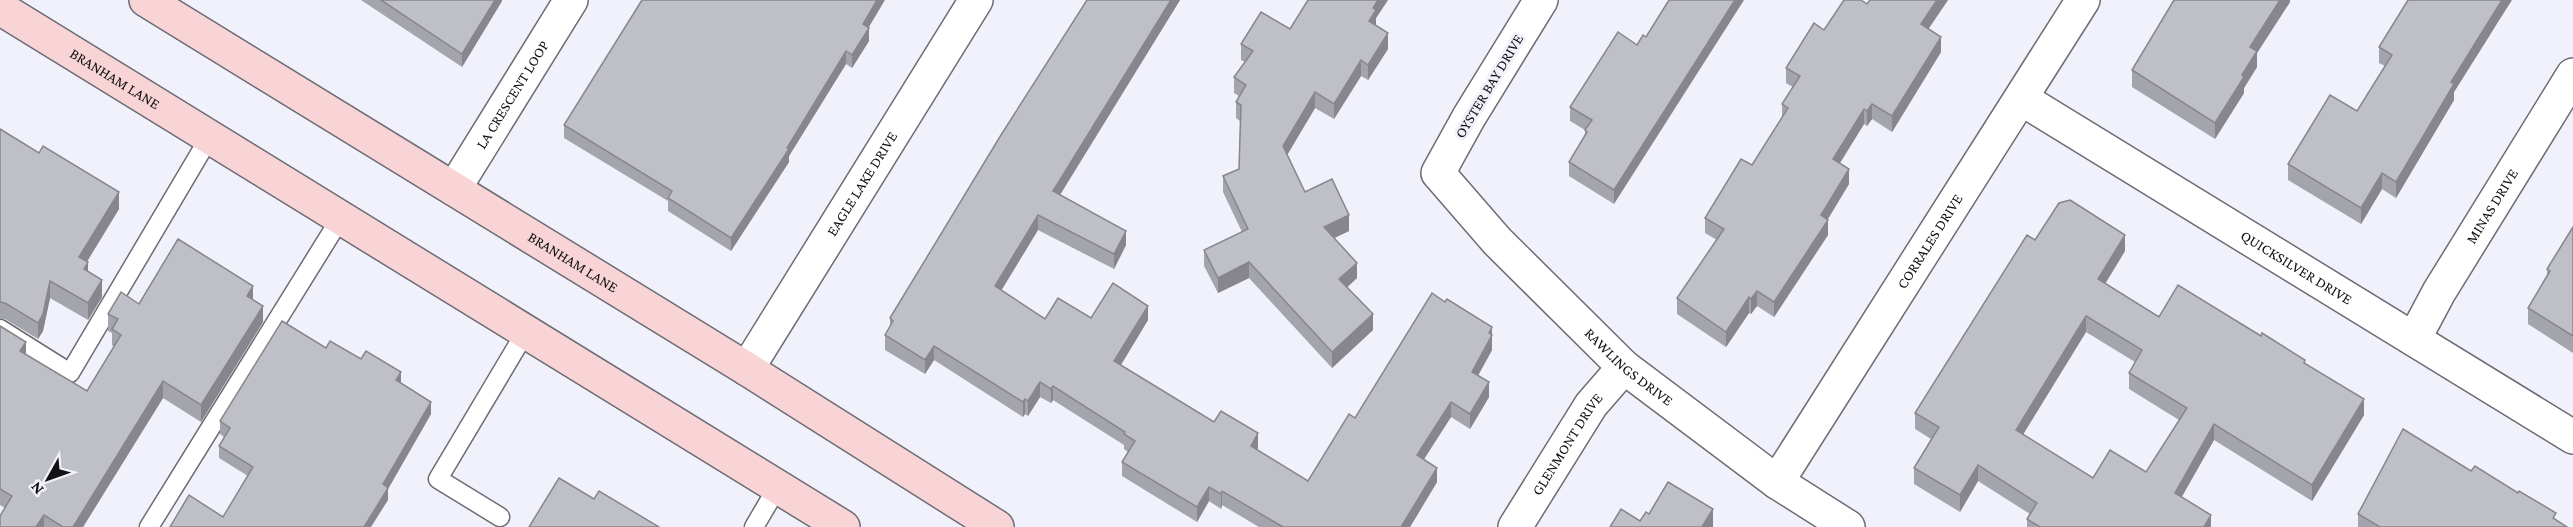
<svg xmlns="http://www.w3.org/2000/svg" width="2573" height="527" font-family="'Crimson Pro',serif">
  <style>
    .lines { fill: none; stroke-linecap: round; stroke-linejoin: round }
    .service-casing { stroke: #6c6c74; stroke-width: 21 }
    .minor-casing { stroke: #6c6c74; stroke-width: 36 }
    .secondary-casing { stroke: #6c6c74; stroke-width: 36 }
    .service { stroke: #fff; stroke-width: 18 }
    .minor { stroke: #fff; stroke-width: 33 }
    .secondary { stroke: #f8d4d7; stroke-width: 33 }
    .wall { fill: #a4a4ac; fill-rule: evenodd }
    .shaded-wall { fill: #86868c }
    .building { fill: #bfbfc8; stroke: #86868c; stroke-width: 1.5; fill-rule: evenodd }
    .labels { text-anchor: middle; dominant-baseline: central; stroke-width: 6; stroke-linejoin: round; paint-order: stroke }
    .street-label { font-size: 15px; fill: #111114; stroke: #f0f1fa }
  </style>
  <rect width="100%" height="100%" fill="#f0f1fa"/>
  <g class="lines">
    <defs>
      <g id="service">
        <path d="M0,329L70,373L209,138"/>
        <path d="M500,517L438,479L525,333"/>
        <path d="M149,527L340,219"/>
        <path d="M754,527L777,488"/>
      </g>
      <g id="minor">
        <path id="s1" d="M1541,0L1469,117L1438,173L1497,241L1624,367L1777,482L1848,527"/>
        <path id="s2" d="M2022,99L2573,437"/>
        <path id="s3" d="M454,189L571,0"/>
        <path id="s4" d="M2414,339L2439,292L2573,75"/>
        <path id="s5" d="M747,369L976,0"/>
        <path id="s6" d="M1777,482L2083,0"/>
        <path id="s7" d="M1515,527L1591,405L1624,367"/>
      </g>
      <g id="secondary">
        <path id="s8" d="M146,0L747,369L997,527"/>
        <path id="s9" d="M0,8L843,527"/>
      </g>
    </defs>
    <!-- service casing -->
    <use href="#service" class="service-casing"/>
    <!-- minor casing -->
    <use href="#minor" class="minor-casing"/>
    <!-- secondary casing -->
    <use href="#secondary" class="secondary-casing"/>
    <!-- service -->
    <use href="#service" class="service"/>
    <!-- minor -->
    <use href="#minor" class="minor"/>
    <!-- secondary -->
    <use href="#secondary" class="secondary"/>
  </g>
  <!-- wall -->
  <g class="wall">
    <path d="M361,0H502V1L462,67Z"/>
    <path d="M1087,0H1180L1060,195L1126,245L1114,269L1038,230L1001,290L1045,319L1091,318L1148,320L1121,365L1214,422L1258,448L1257,450L1308,481L1445,302L1492,327V350L1478,376L1489,397L1470,429L1451,417L1424,459L1437,482L1410,527H1259L1222,505L1221,509L1209,501L1197,522L1122,476V462L1128,452L1124,449V445L1053,400L1051,403L1040,397L1028,416L1025,414L1023,417L934,360L925,374L885,350V335L890,327V318Z"/>
    <path d="M1308,0H1388L1376,18V26L1388,49L1368,80L1361,76L1334,119L1315,108L1287,155L1305,192L1349,231L1334,238L1357,278L1347,287L1373,330L1332,368L1249,278L1218,293L1204,266V250L1242,232L1223,192V176L1239,169L1240,121L1236,118V102L1239,96L1234,93V77L1245,62L1241,60V44L1290,29Z"/>
    <path d="M1870,0H1948L1928,29L1941,52L1892,132L1872,119L1867,126L1864,124L1840,163L1849,184L1828,219V235L1774,317L1757,306L1751,314L1749,313L1726,347L1677,314V298L1717,240L1705,233V218L1752,165L1782,117V104L1793,87L1786,83V68L1824,30L1867,4Z"/>
    <path d="M2290,0V2L2257,53V67L2244,88V93L2215,139L2132,87V70Z"/>
    <path d="M869,27V41L852,68L846,64L789,156V162L731,251L668,211V201L564,138V125Z"/>
    <path d="M2493,30L2454,92V100L2396,198L2382,189L2361,224L2288,180V164L2357,111L2385,66L2379,63V47Z"/>
    <path d="M1637,45L1614,204L1569,176V162L1585,136V130L1570,121V107Z"/>
    <path d="M0,129L119,209L87,262L88,271L102,297L88,320L50,298L43,331L38,339L5,319H0Z"/>
    <path d="M2573,227V353L2528,324V308L2547,276V269Z"/>
    <path d="M2125,251L2105,284L2159,317L2305,364L2364,415L2312,501L2214,440L2181,497L2211,527H2027V519L2030,514L1978,481L1960,512L1914,484V468L1931,439L1915,429V413ZM2086,332L2135,362L2129,373V389L2179,420L2146,472L2093,478L2023,434Z"/>
    <path d="M253,300L263,322L201,422L163,398L83,527H0L5,508L0,505V326L26,354L87,391L114,347L112,345V333L108,331V314L139,304Z"/>
    <path d="M326,348L401,384L431,414L388,489V500L223,517L248,476L219,458V446L224,437L220,434V421Z"/>
    <path d="M2471,471L2567,527H2358V514Z"/>
  </g>
  <!-- shaded-wall -->
  <g class="shaded-wall">
    <path d="M495,0H502V1L462,67V54Z"/>
    <path d="M877,0H885L863,37V24Z"/>
    <path d="M1171,0H1180L1053,206V191Z"/>
    <path d="M1378,0H1388L1376,18V26L1369,21L1373,8Z"/>
    <path d="M1735,0H1744L1614,204V190Z"/>
    <path d="M1937,0H1948L1921,40V24Z"/>
    <path d="M2280,0H2290V2L2257,53V67L2244,88V93L2215,139V123L2242,75L2250,47Z"/>
    <path d="M2502,0H2512L2493,30L2454,92V100L2396,198V182L2451,82Z"/>
    <path d="M869,28V41L852,68V55Z"/>
    <path d="M1388,33V49L1368,80V65Z"/>
    <path d="M1941,37V52L1892,132V116Z"/>
    <path d="M846,51V64L789,156V162L731,251V238Z"/>
    <path d="M1361,60V76L1334,119V104Z"/>
    <path d="M1315,92V108L1283,162V146Z"/>
    <path d="M1872,104V119L1867,126V111Z"/>
    <path d="M1864,109V124L1833,174V159Z"/>
    <path d="M1849,169V184L1821,230V215Z"/>
    <path d="M2382,173V189L2361,224V208Z"/>
    <path d="M119,192V209L79,274V257Z"/>
    <path d="M1038,215V230L995,301V286Z"/>
    <path d="M1349,215V231L1324,243V227Z"/>
    <path d="M1828,220V235L1774,317V302Z"/>
    <path d="M1126,231V245L1114,269V254Z"/>
    <path d="M2125,235V251L2098,295V279Z"/>
    <path d="M88,262V279L84,269Z"/>
    <path d="M1249,262V278L1218,293V278Z"/>
    <path d="M1357,263V278L1339,295V279Z"/>
    <path d="M102,280V297L88,320V303Z"/>
    <path d="M50,281V298L43,331L38,339V323Z"/>
    <path d="M253,286V302L247,296Z"/>
    <path d="M1757,291V306L1751,314V299Z"/>
    <path d="M1749,297V313L1726,347V332Z"/>
    <path d="M263,306V322L201,422V405Z"/>
    <path d="M1148,306V320L1114,376V361Z"/>
    <path d="M1373,314V330L1332,368V352Z"/>
    <path d="M2086,316V332L2016,446V430Z"/>
    <path d="M1492,327V350L1472,386V372Z"/>
    <path d="M26,342V358L20,351Z"/>
    <path d="M934,346V360L925,374V360Z"/>
    <path d="M401,372V385L396,380Z"/>
    <path d="M163,381V398L83,527H73Z"/>
    <path d="M1040,382V397L1028,416V401Z"/>
    <path d="M1489,382V397L1470,429V414Z"/>
    <path d="M1053,386V400L1051,403V389Z"/>
    <path d="M1025,399V414L1023,417V402Z"/>
    <path d="M2364,399V415L2312,501V485Z"/>
    <path d="M431,402V414L388,489V500L371,527H364L383,484Z"/>
    <path d="M1451,402V417L1417,470V455Z"/>
    <path d="M2214,424V440L2175,509V493Z"/>
    <path d="M1258,433V448L1251,460V446Z"/>
    <path d="M1978,465V481L1960,512V495Z"/>
    <path d="M1437,468V482L1410,527H1401Z"/>
    <path d="M1209,487V501L1197,522V507Z"/>
    <path d="M1222,491V505L1221,509V494Z"/>
    <path d="M1713,509V527H1702Z"/>
    <path d="M44,515V527H36Z"/>
    <path d="M2211,515V527H2204Z"/>
  </g>
  <!-- building -->
  <g class="building">
    <path d="M381,0H495L462,54Z"/>
    <path d="M642,0H877L863,24L869,28L852,55L846,51L787,148L789,149L731,238L668,198L672,191L564,125Z"/>
    <path d="M1087,0H1171L1053,191L1126,231L1114,254L1038,215L995,286L1045,319L1058,298L1091,318L1113,283L1148,306L1114,361L1214,422L1221,411L1258,433L1251,446L1308,481L1349,414L1355,418L1432,293L1445,302L1447,299L1492,327L1489,333L1492,335L1472,372L1489,382L1470,414L1451,402L1417,455L1437,468L1401,527H1283L1222,491L1221,494L1209,487L1197,507L1122,462L1135,441L1124,434L1125,432L1053,386L1051,389L1040,382L1028,401L1025,399L1023,402L934,346L925,360L885,335L893,321L890,318L1001,135Z"/>
    <path d="M1308,0H1378L1373,8L1376,10L1369,21L1388,33L1368,65L1361,60L1334,104L1315,92L1283,146L1305,192L1332,179L1349,215L1324,227L1357,263L1339,279L1373,314L1332,352L1249,262L1218,278L1204,250L1248,229L1223,176L1239,169L1241,105L1236,102L1246,85L1234,77L1253,51L1241,44L1261,12L1290,29Z"/>
    <path d="M1669,0H1735L1614,190L1569,162L1587,132L1585,130L1592,120L1570,107L1618,32L1637,45L1643,35L1646,37Z"/>
    <path d="M1844,0H1861L1867,4L1870,0H1937L1921,24L1941,37L1892,116L1872,104L1867,111L1864,109L1833,159L1849,169L1821,215L1828,220L1774,302L1757,291L1751,299L1749,297L1726,332L1677,298L1724,229L1705,218L1741,159L1752,165L1788,108L1782,104L1800,76L1786,68L1814,23L1824,30Z"/>
    <path d="M2174,0H2280L2250,47L2257,51L2242,75L2244,77L2215,123L2132,70Z"/>
    <path d="M2408,0H2502L2451,82L2454,84L2396,182L2382,173L2361,208L2288,164L2330,95L2357,111L2392,55L2379,47Z"/>
    <path d="M0,129L39,153L43,146L119,192L79,257L88,262L84,269L102,280L88,303L50,281L43,314L38,323L5,303L0,302Z"/>
    <path d="M2070,200L2125,235L2098,279L2159,317L2178,285L2261,336L2262,333L2305,360L2304,363L2364,399L2312,485L2214,424L2175,493L2211,515L2204,527H2040L2027,519L2037,503L1978,465L1960,495L1914,468L1939,427L1915,413L2027,235L2035,240L2059,203ZM2086,316L2142,350L2129,373L2187,408L2146,472L2110,450L2093,478L2016,430Z"/>
    <path d="M2573,227V336L2528,308L2550,271L2547,269Z"/>
    <path d="M178,239L253,286L247,296L263,306L201,405L163,381L73,527H63L44,515L36,527H0V516L12,496L0,489V326L26,342L20,351L87,391L121,335L112,329L118,319L108,314L121,292L139,304Z"/>
    <path d="M282,321L326,348L330,341L361,359L366,351L401,372L396,380L431,402L383,484L388,488L364,527H170L189,495L223,517L253,467L219,446L230,428L220,421Z"/>
    <path d="M2403,429L2471,471L2475,466L2518,493L2519,491L2556,513L2553,518L2567,527H2380L2358,514Z"/>
    <path d="M559,478L594,499L599,491L659,527H529Z"/>
    <path d="M1668,482L1713,509L1702,527H1610L1621,509L1640,521L1646,512L1649,514Z"/>
  </g>
  <g class="labels">
    <!-- street labels -->
    <g class="street-label">
      <text stroke="none"><textPath href="#s9" startOffset="135">BRANHAM LANE</textPath></text>
      <text transform="translate(1489 86) rotate(-59)">OYSTER BAY DRIVE</text>
      <text stroke="none"><textPath href="#s3" startOffset="111">LA CRESCENT LOOP</textPath></text>
      <text stroke="none"><textPath href="#s5" startOffset="218">EAGLE LAKE DRIVE</textPath></text>
      <text stroke="none"><textPath href="#s4" startOffset="154">MINAS DRIVE</textPath></text>
      <text stroke="none"><textPath href="#s6" startOffset="285">CORRALES DRIVE</textPath></text>
      <text stroke="none"><textPath href="#s8" startOffset="501">BRANHAM LANE</textPath></text>
      <text stroke="none"><textPath href="#s2" startOffset="322">QUICKSILVER DRIVE</textPath></text>
      <text stroke="none"><textPath href="#s1" startOffset="474">RAWLINGS DRIVE</textPath></text>
      <text stroke="none"><textPath href="#s7" startOffset="98">GLENMONT DRIVE</textPath></text>
    </g>
  </g>
  <!-- north arrow -->
  <g transform="translate(48 479) rotate(230)" stroke="#f0f1fa" stroke-width="4.5" paint-order="stroke">
  <path d="M0-4.5L10 22L0 15L-10 22Z" fill="#111114"/>
  <text y="-9" font-size="16" font-weight="bold" text-anchor="middle" fill="#111114">N</text>
  </g>
</svg>
